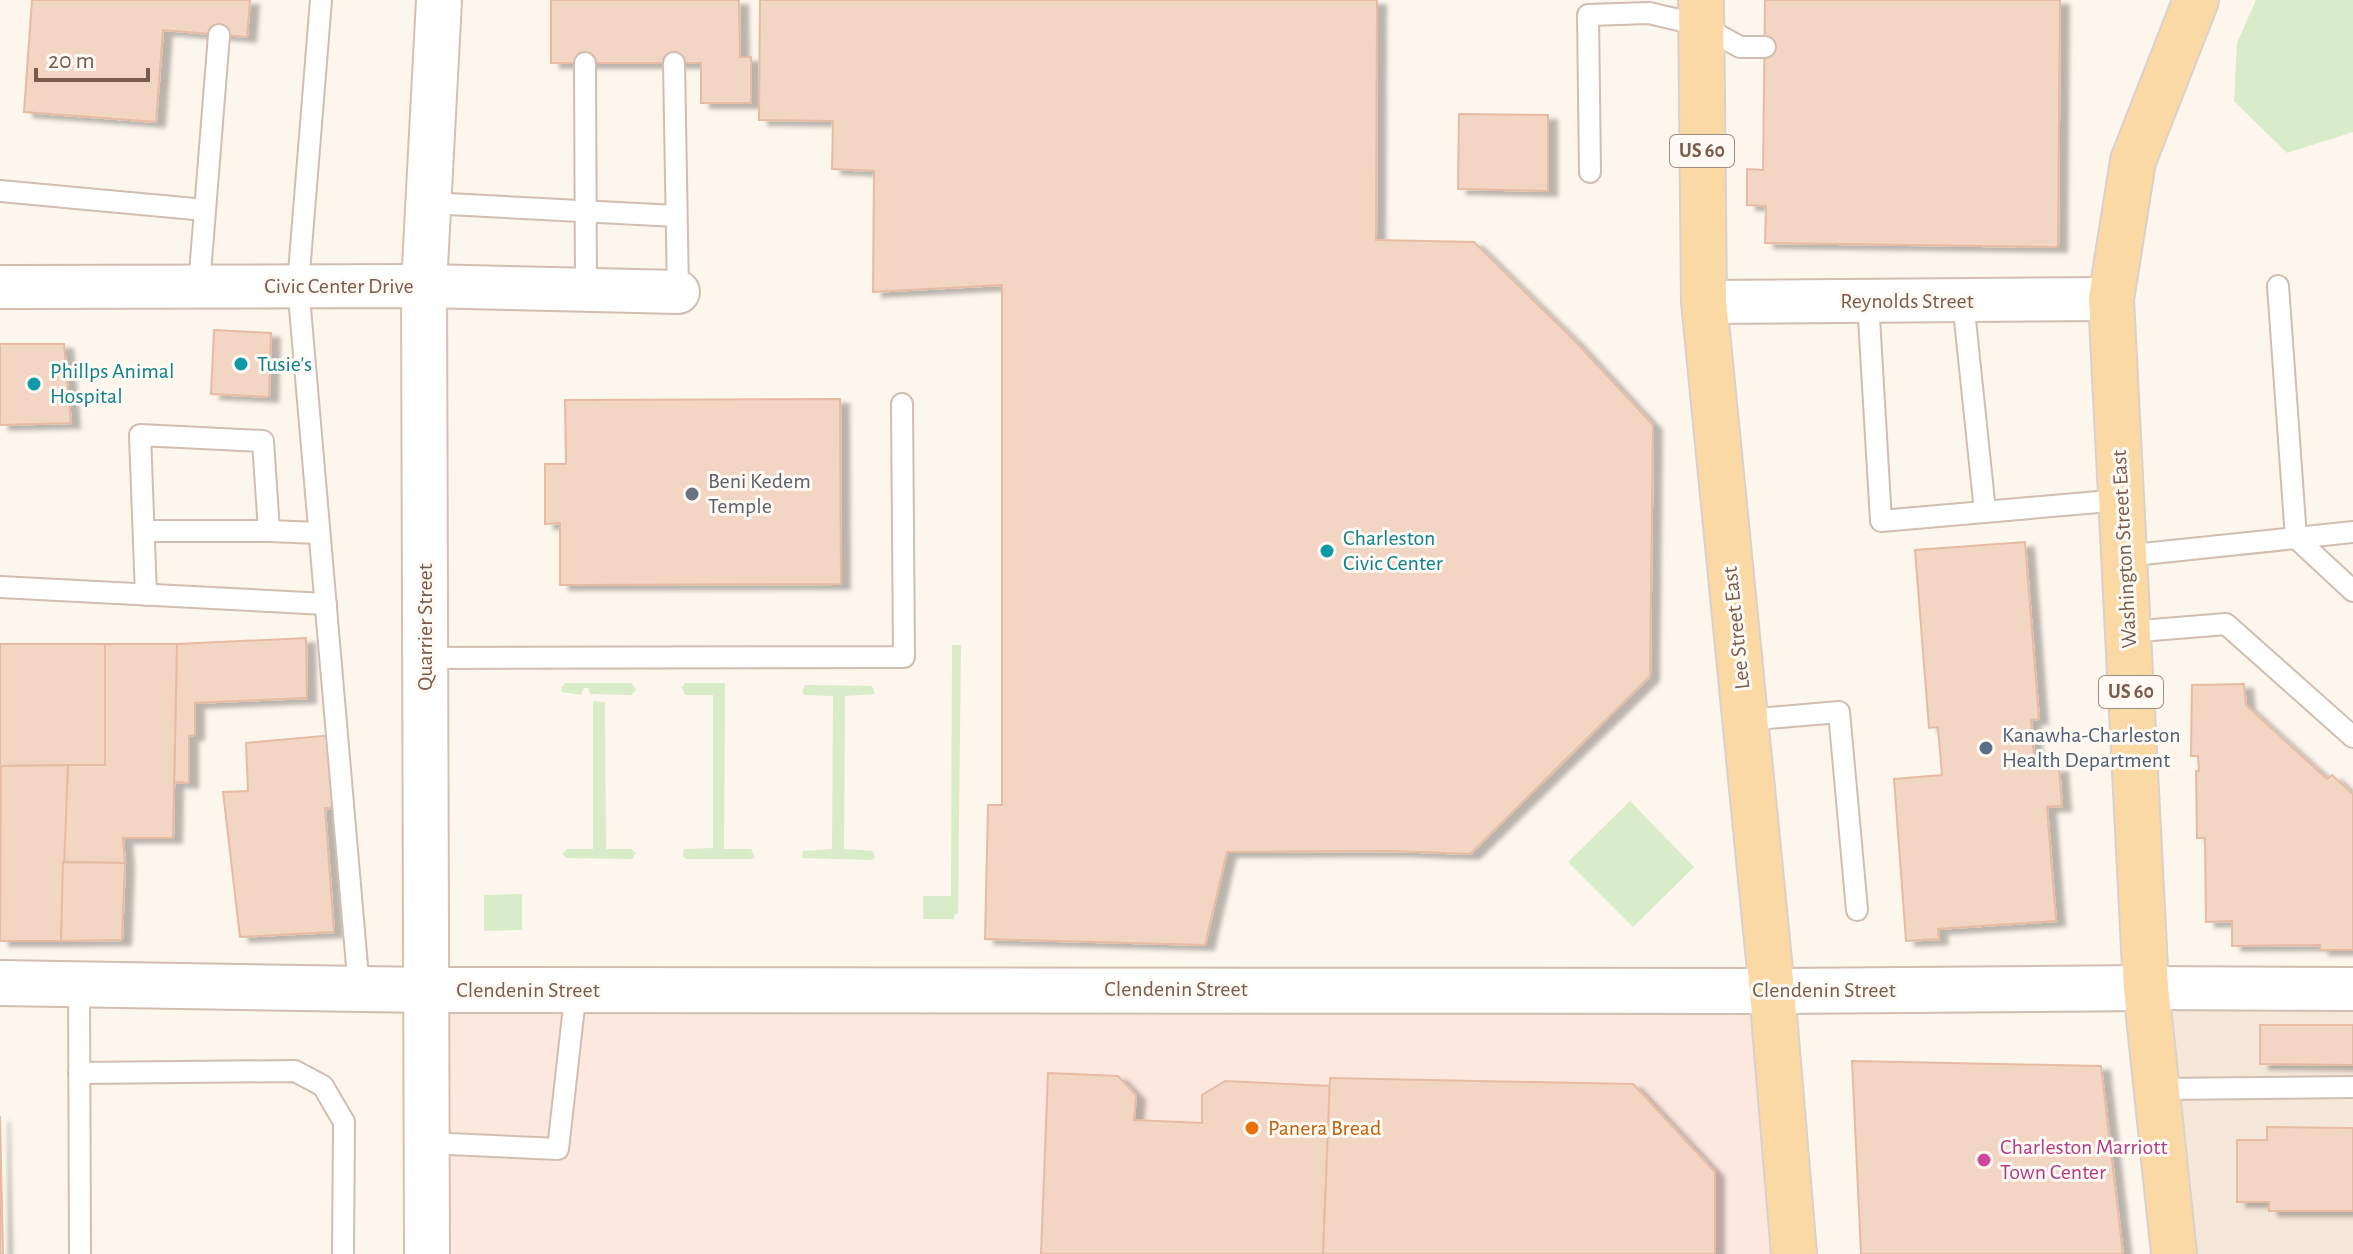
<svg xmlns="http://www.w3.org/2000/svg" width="2353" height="1254" font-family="'Alegreya Sans',sans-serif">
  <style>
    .residential { fill: #f5e8da }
    .commercial { fill: #fde8e0 }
    .green { fill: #d8ecc9 }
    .building { fill: #f3d5c3; stroke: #e6bba3; stroke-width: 2; filter: url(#shadow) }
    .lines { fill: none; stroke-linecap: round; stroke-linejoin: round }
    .service-casing { stroke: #d1beb0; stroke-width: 24 }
    .minor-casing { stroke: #d1beb0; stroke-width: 46 }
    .tertiary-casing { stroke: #d1beb0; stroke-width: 48 }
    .secondary-casing { stroke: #d6c0b0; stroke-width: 48 }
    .primary-casing { stroke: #dad1cd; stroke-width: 48 }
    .service { stroke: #fff; stroke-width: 20 }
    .minor { stroke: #fff; stroke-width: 42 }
    .tertiary { stroke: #fff; stroke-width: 44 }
    .secondary { stroke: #fff; stroke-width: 44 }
    .primary { stroke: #fbd9a5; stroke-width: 44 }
    .culture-dot { fill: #0f9aa8; stroke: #fffaf3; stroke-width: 3 }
    .worship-dot { fill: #6b7280; stroke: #fffaf3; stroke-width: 3 }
    .service-dot { fill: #5c6f8a; stroke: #fffaf3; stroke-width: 3 }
    .food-dot { fill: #e8710a; stroke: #fffaf3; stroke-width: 3 }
    .hotel-dot { fill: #d1479c; stroke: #fffaf3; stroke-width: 3 }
    .labels { text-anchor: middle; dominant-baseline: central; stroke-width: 6; stroke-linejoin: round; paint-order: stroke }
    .shield { fill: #fffaf3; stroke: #a28b7f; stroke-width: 2 }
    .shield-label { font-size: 20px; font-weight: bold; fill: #7a5c4d }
    .street-label { font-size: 22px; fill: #7a5c4d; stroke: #fffaf3 }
    .culture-label { font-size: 22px; fill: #0d838f; stroke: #fffaf3; text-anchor: start }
    .worship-label { font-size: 22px; fill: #5b616d; stroke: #fffaf3; text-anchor: start }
    .service-label { font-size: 22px; fill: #4e5e75; stroke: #fffaf3; text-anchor: start }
    .food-label { font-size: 22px; fill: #c56008; stroke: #fffaf3; text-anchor: start }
    .hotel-label { font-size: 22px; fill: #b23c85; stroke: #fffaf3; text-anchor: start }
  </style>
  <defs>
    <filter id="shadow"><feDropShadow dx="9" dy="5" stdDeviation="2" flood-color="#0004"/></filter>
  </defs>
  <rect width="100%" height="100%" fill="#fdf6ec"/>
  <!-- residential -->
  <path class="residential" d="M2146,988L2353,990V1254H2174Z"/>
  <!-- commercial -->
  <path class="commercial" d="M426,990L1772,991L1794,1254H427Z"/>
  <!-- green -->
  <g class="green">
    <path d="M2256,0H2353V132L2287,153L2234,101L2237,43Z"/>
    <path d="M952,645H961L958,914H955L954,919H923V896H951Z"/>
    <path d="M565,683H632L636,690L631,695L590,694L588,688H584L581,695L562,692L561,689Z"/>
    <path d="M685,683H725L724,849H751L755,857L752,859H686L683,856L684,849L713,848V695H685L682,688Z"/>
    <path d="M805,685L872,686L875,694L845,696L844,849L873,851L875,858L872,860L802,858L803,851L832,849L833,696L805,695L802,692Z"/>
    <path d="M593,701L605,702L606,849H631L636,853L632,859L567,858L562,854L567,849H593Z"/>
    <path d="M1630,801L1694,867L1633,927L1568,862Z"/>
    <path d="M522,894V930L484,931V895Z"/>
  </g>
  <!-- building -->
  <g class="building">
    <path d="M32,0H250L247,37L163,30L156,122L24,112Z"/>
    <path d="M551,0H739L740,57H751V103H701V63H551Z"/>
    <path d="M760,0H1377L1376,240L1474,242L1575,341L1653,425L1650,676L1470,854L1393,851L1227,852L1205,945L985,939L988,805H1002V285L873,292L874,171L832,169L833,121L759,120Z"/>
    <path d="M1765,0H2060L2058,247L1765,243L1766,206L1747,205V169L1763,170Z"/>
    <path d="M1459,114L1548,115V191L1458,189Z"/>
    <path d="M214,330L271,333L269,397L211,394Z"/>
    <path d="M0,344H64L71,423L0,425Z"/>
    <path d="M840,399L841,584L560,585V523L545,524V464H566L565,400Z"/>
    <path d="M2025,542L2039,719L2031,720L2035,769L2059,767L2062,806L2047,807L2056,921L1938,929L1939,939L1906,941L1894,779L1942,775L1938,727L1929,728L1915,550Z"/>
    <path d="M306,638L307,698L195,703V735L189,736V783L174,782L177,644Z"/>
    <path d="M0,644H105V765L0,766Z"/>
    <path d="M105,644H177L173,838H123L125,863L63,862L68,765H105Z"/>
    <path d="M2244,684L2246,705L2327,779L2332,775L2353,794V950H2320V945L2232,946V921L2206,922L2205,838H2197L2196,771H2199L2198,756H2191L2192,685Z"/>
    <path d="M333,735L339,809L325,808L334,932L240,937L223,792L248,791L246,743Z"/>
    <path d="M68,765L61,941H0L1,766Z"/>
    <path d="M63,862L125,863L122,940L61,941Z"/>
    <path d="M2260,1025H2353V1065L2260,1064Z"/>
    <path d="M1852,1061L2101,1066L2123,1254H1861Z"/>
    <path d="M1048,1073L1118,1076L1136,1095L1134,1120L1202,1123V1095L1225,1081L1330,1086L1323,1254H1041Z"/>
    <path d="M1330,1078L1633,1084L1715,1172V1254H1323Z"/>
    <path d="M0,1116L3,1254H0Z"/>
    <path d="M2267,1127L2353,1128V1211H2269V1202H2237V1140H2267Z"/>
  </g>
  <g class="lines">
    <defs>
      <g id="service">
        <path d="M321,0L298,285L359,989"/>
        <path d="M585,63L586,290"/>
        <path d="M674,63L678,292"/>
        <path d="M1590,172L1588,15L1649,13L1700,25L1740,47H1765"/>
        <path d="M0,191L205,210"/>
        <path d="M429,203L676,216"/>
        <path d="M199,286L219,35"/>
        <path d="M2278,286L2296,538L2353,591"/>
        <path d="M1868,301L1881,521L2121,500"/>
        <path d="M1963,301L1985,511"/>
        <path d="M144,531H269L263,441L140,435L146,595"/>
        <path d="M269,531L319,533"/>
        <path d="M2124,556L2353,532"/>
        <path d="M0,587L326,604"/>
        <path d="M2128,632L2226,624L2353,737"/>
        <path d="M425,658L904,657L902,404"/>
        <path d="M1745,720L1839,712L1857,910"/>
        <path d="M79,984L80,1254"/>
        <path d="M79,1073L295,1071L323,1086L344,1122L343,1254"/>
        <path d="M2157,1089L2353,1087"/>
        <path d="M426,1143L558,1149L576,989"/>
      </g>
      <g id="minor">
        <path d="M0,287L424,286L678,292"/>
        <path d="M1704,302L2111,299"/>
        <path d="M2146,988L2353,989"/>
      </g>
      <path id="tertiary" d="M0,983L426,990L1772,991L2146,988"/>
      <path id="secondary" d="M427,1254L424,286L439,0"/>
      <g id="primary">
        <path d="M1701,0L1704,302L1772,991L1794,1254"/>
        <path d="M2174,1254L2146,988L2111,299L2133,161L2196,0"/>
      </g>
    </defs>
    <!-- service casing -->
    <use href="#service" class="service-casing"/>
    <!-- minor casing -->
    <use href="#minor" class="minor-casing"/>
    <!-- tertiary casing -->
    <use href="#tertiary" class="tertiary-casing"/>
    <!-- secondary casing -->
    <use href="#secondary" class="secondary-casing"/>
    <!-- primary casing -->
    <use href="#primary" class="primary-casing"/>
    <!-- service -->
    <use href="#service" class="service"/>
    <!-- minor -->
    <use href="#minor" class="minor"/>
    <!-- tertiary -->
    <use href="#tertiary" class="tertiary"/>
    <!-- secondary -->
    <use href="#secondary" class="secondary"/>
    <!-- primary -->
    <use href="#primary" class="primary"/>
  </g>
  <!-- markers -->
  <g class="culture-dot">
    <circle cx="241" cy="364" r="8"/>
    <circle cx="34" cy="384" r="8"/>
    <circle cx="1327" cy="551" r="8"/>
  </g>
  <circle class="worship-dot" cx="692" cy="494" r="8"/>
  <circle class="service-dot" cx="1986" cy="748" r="8"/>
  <circle class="food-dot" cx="1252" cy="1128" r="8"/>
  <circle class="hotel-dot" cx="1984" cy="1160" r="8"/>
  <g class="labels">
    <!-- shield labels -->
    <g class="shield">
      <rect x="1670" y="135" width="64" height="32" rx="6"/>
      <rect x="2099" y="676" width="64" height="32" rx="6"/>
    </g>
    <g class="shield-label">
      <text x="1702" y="151">US 60</text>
      <text x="2131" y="692">US 60</text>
    </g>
    <!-- street labels -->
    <g class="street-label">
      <text x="339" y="286">Civic Center Drive</text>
      <text x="1907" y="301">Reynolds Street</text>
      <text transform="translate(2124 549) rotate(-93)">Washington Street East</text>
      <text transform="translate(425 627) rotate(-90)">Quarrier Street</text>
      <text transform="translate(1736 628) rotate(-96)">Lee Street East</text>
      <text x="1176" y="989">Clendenin Street</text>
      <text x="528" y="990">Clendenin Street</text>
      <text x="1824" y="990">Clendenin Street</text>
    </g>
    <!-- culture labels -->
    <g class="culture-label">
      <text x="257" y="364">Tusie's</text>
      <text x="50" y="371">Phillps Animal<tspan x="50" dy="25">Hospital</tspan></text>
      <text x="1343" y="538">Charleston<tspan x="1343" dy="25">Civic Center</tspan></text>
    </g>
    <!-- worship labels -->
    <g class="worship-label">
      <text x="708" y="481">Beni Kedem<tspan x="708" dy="25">Temple</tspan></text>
    </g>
    <!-- service labels -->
    <g class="service-label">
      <text x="2002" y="735">Kanawha-Charleston<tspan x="2002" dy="25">Health Department</tspan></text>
    </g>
    <!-- food labels -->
    <g class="food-label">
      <text x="1268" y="1128">Panera Bread</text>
    </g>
    <!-- hotel labels -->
    <g class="hotel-label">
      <text x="2000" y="1147">Charleston Marriott<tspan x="2000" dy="25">Town Center</tspan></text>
    </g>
  </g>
  <!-- scale -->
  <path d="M36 68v12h112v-12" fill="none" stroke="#7a5c4d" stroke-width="4"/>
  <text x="48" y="68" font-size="24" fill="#7a5c4d" stroke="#fffaf3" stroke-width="6" paint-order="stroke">20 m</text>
</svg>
